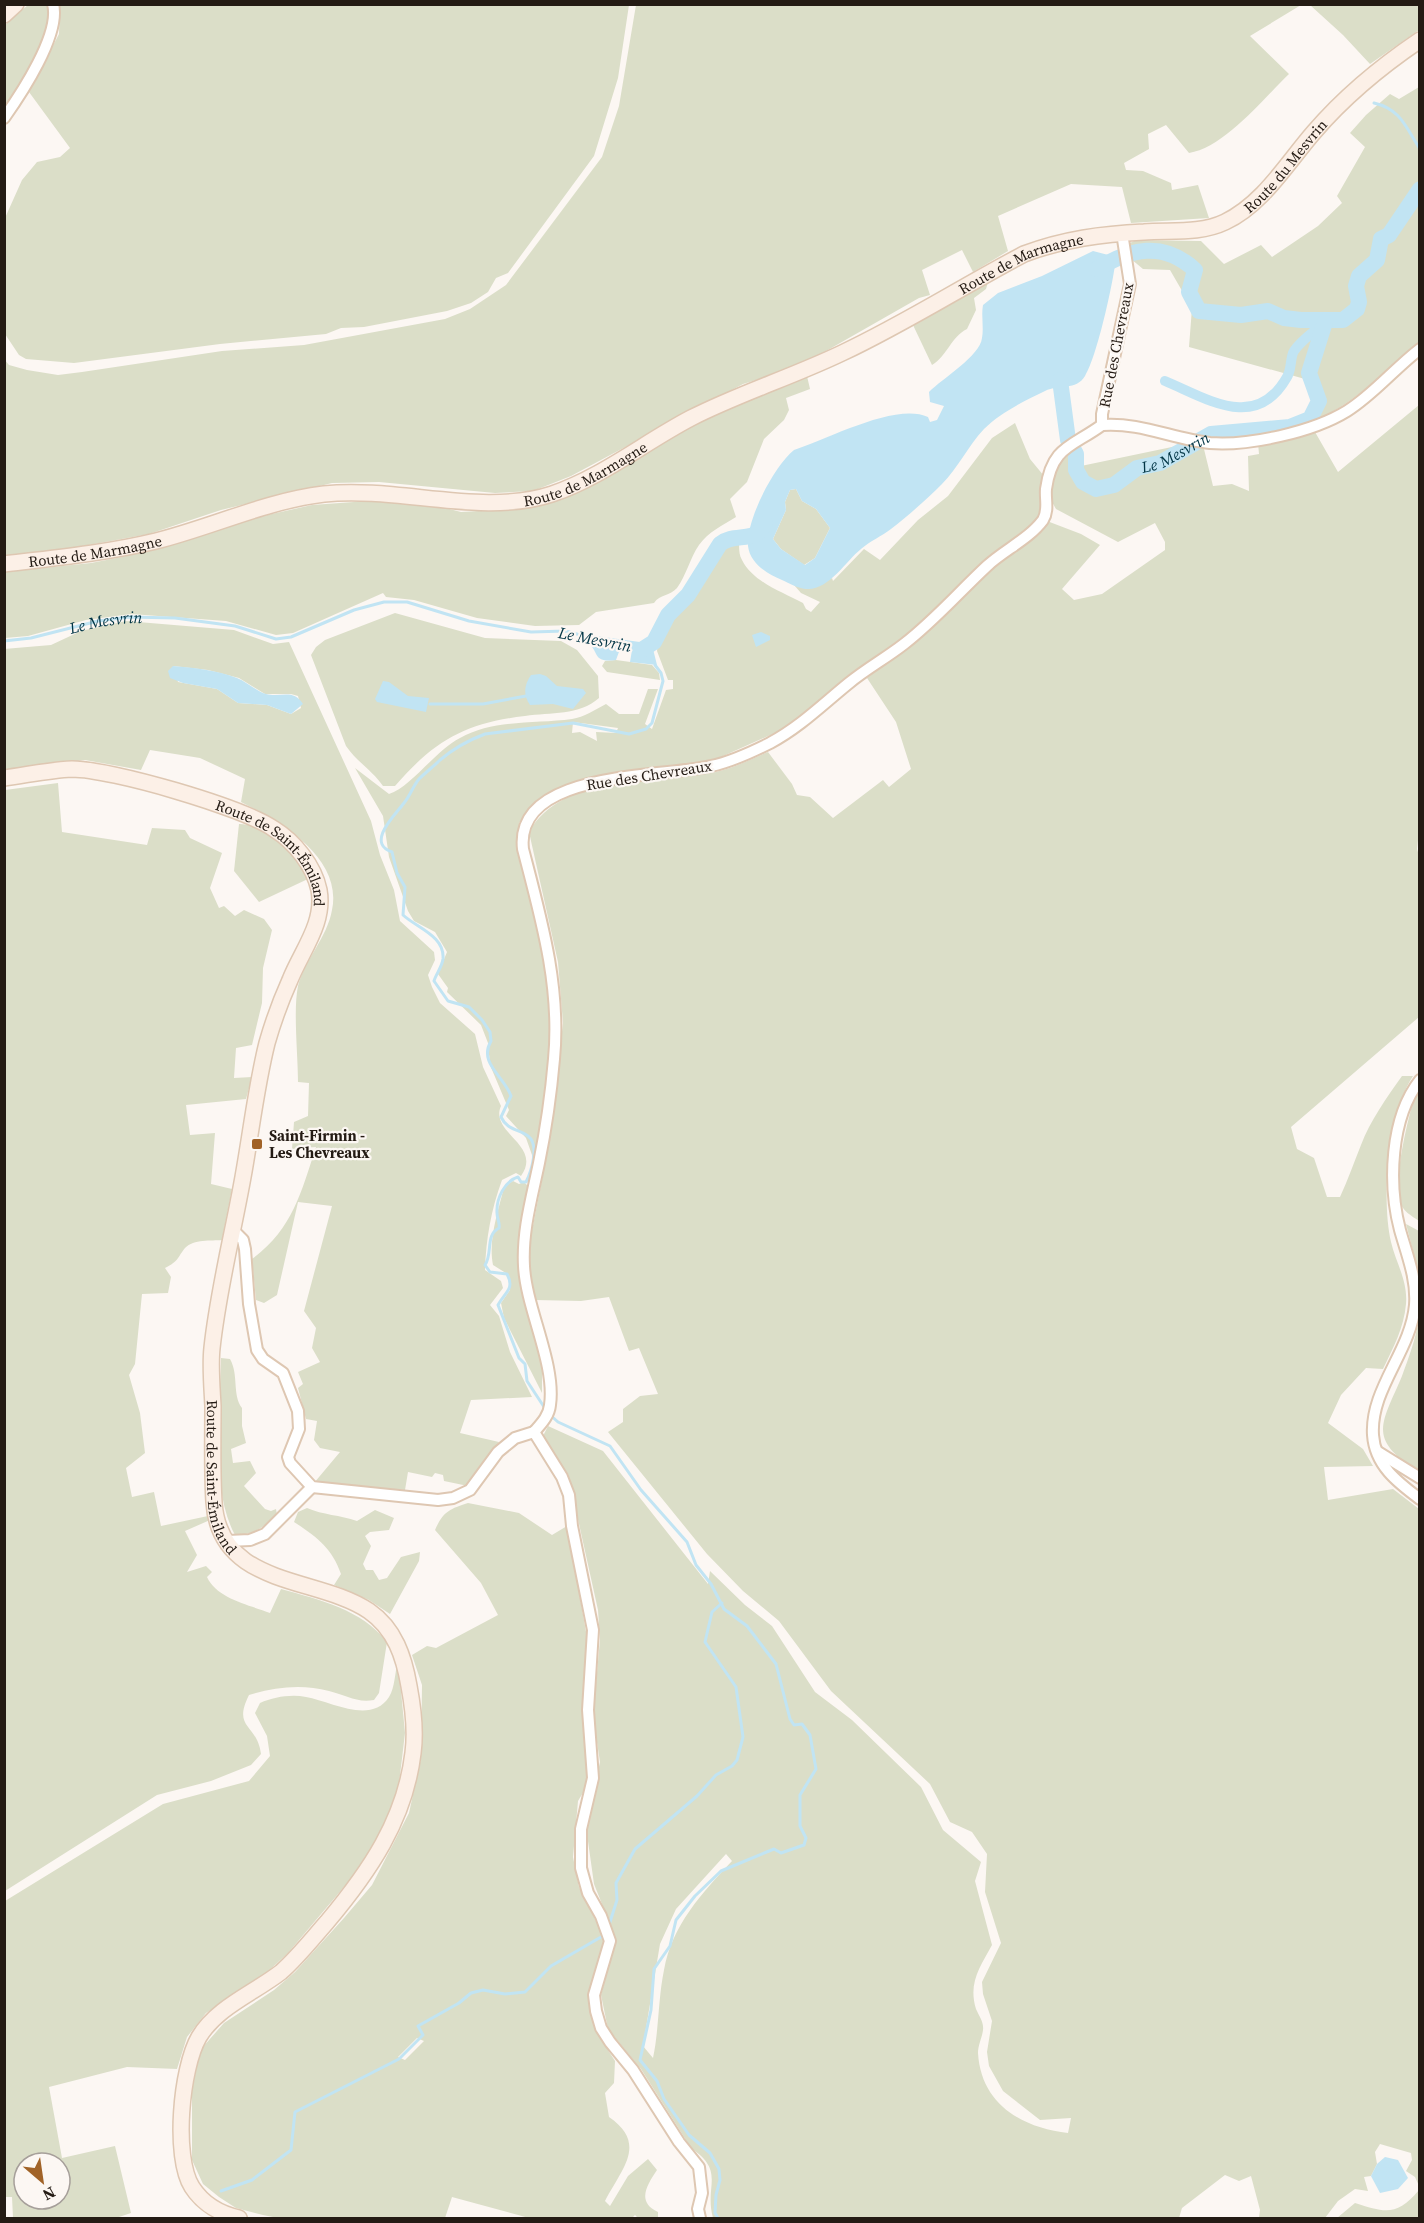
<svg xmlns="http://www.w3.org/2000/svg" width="1424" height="2223" font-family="'Source Serif 4',serif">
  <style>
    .green { fill: #dbdec8; fill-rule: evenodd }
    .water { fill: #c1e4f3; fill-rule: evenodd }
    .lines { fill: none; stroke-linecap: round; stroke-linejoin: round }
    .stream { stroke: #c1e4f3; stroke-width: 3 }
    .canal { stroke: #c1e4f3; stroke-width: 10 }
    .river { stroke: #c1e4f3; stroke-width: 16 }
    .minor-casing { stroke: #dec7b2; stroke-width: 14 }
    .secondary-casing { stroke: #dec7b2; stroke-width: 18 }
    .minor { stroke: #fff; stroke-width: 10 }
    .secondary { stroke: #fcf0e7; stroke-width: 15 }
    .poi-dot { fill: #a16328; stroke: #fcf7f3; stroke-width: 2 }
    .labels { text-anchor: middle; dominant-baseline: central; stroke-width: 4.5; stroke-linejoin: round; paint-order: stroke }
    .street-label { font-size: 15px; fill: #241b14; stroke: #fcf7f3 }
    .poi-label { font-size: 15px; font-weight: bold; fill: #241b14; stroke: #fcf7f3; text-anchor: start }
    .water-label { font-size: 16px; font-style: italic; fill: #013545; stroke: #fcf7f3 }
  </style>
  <rect width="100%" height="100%" fill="#fcf7f3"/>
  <!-- green -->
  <g class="green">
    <path d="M28,5H47C60,30 18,88 5,110V25Z"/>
    <path d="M60,5V4L629,5L618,78L594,156L508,273L496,278L488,292L471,303L447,311L364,327L341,328L326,334L220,344L74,363L26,359L19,355L5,334V218L22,180L37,162L60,157L70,148L29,92L59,34Z"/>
    <path d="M636,5H1301L1250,36L1289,74C1264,98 1224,148 1189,153L1166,125L1148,134L1149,149L1124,163L1126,170L1143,171L1171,183L1172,190L1198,185L1209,218L1131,223L1122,187L1071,184L998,216L1008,251L973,272L962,250L922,270L930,295L919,298L798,367L743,384L571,476L533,491L495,493L379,482L332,483L221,510L149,534L61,550L5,556L4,359L9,365L27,370L58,375L82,372L222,351L304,345L445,319L470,309L506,285L602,157L619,106Z"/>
    <path d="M1310,5H1419V30L1370,64L1343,35Z"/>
    <path d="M1419,87V343C1382,372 1351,409 1305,424L1318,402L1305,379L1189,347L1192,308L1170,270L1143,269L1131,259L1130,243L1136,240L1201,241L1224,264L1261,245L1272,257L1318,226L1342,203L1337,196L1365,147L1350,133L1366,115L1390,94L1399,99Z"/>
    <path d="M988,282L986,289L974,298L976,310L967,329C951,337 947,356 932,365L913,325Z"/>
    <path d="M807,376L810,389L786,398L789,410L784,420L764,439L747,482L730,499L736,517C723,525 708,532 699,545C690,558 686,576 677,588C670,596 660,594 654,603L596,612L579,625L535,626L477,618L414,600L386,597L383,593L293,633L276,635L226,621L131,614L86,620L28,636L5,638V572L91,563L122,557L254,518L312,505L382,500L434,505L461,512L514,509L554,499L732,406Z"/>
    <path d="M1419,405L1420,822L1417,849L1420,859L1419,1017L1291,1127L1297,1149L1314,1158L1327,1197H1340C1348,1180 1354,1162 1361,1145C1370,1121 1387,1097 1402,1076H1413C1388,1113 1381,1198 1391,1242C1396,1263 1408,1281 1406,1304C1404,1328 1393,1348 1383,1369L1366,1368L1341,1395L1328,1423L1363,1449L1373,1466L1324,1467L1328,1500L1393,1489L1419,1509V2186L1415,2177L1406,2171L1412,2160L1411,2153L1380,2144L1375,2152L1377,2164L1371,2176L1364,2177L1368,2191L1355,2189L1338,2201L1325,2218H1259L1260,2210L1251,2176L1239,2181L1225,2175L1182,2208L1179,2218H713C704,2185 726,2172 691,2148L641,2069L608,2029L601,1995L616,1939L594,1884L586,1827L600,1762L593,1716L600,1640L598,1610L568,1474L542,1438L548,1426L603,1451L708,1584L710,1571L745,1605L772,1626L815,1692L852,1720L921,1787L943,1830L981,1862L975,1881L992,1945C980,1967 968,1983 976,2009C979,2016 984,2022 983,2030C982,2038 978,2045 978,2053C981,2104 1022,2128 1068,2133L1071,2118L1040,2120L1003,2091L989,2066L987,2052L992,2021L983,1994L982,1982L1001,1943L985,1892L987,1854L972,1832L950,1822L930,1784L831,1691L779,1621L743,1591L707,1554L608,1432L623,1422V1409L640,1396L658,1394L639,1348L629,1351L609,1297L581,1301L535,1300L527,1256L549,1144L563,1023L558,962L529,832C562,773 658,782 716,772C734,768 751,759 768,752L792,784L797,795L810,797L833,818L883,780L889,787L911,769L896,722L867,678L931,629L995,565L1047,521L1081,534L1100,545L1062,589L1074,600L1102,594L1165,550V542L1155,523L1118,542L1056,509L1052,502L1050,495L1052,473L1071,448L1081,466L1191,443L1203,445L1213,486L1232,484L1249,491L1248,456L1259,454L1258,443L1315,432L1338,472ZM726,1854L732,1861C702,1893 672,1925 664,1970C658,1999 659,2030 653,2058L643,2046L660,1944L676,1909Z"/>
    <path d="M1015,423L1030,459L1044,476L1043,511L1031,527L905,638L803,717L777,732L712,761L593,777L539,800L528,811L519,823L517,852L536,914L547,967L553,1035L544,1114L532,1177V1155L526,1138L506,1116L509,1110L490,1065L488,1043L481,1025L447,992L448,988L438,974L447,952L435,932L414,921L408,911L389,857L383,816L355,768L389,794C411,787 435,751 460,738C493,719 536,724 572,719C584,717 595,710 606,704L619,714H639L648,689H658L645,724L652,729L666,690L673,689V680H668L657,651L660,625L693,593L719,553L722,537L732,532L737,533C741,541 737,552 742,560C753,582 782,592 803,603L806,609L811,612L820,602L801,593L794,585L808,589L832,578L833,581L864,549L880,560L918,520L948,496L992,438ZM573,722L618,728L616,733L596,732L597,741L580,732L572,733Z"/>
    <path d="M796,489L802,501L816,509L830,528L815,558L804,565L781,549L773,539L786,510L785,502L790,490Z"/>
    <path d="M395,613L485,638L561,641L577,650L598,676L599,698C579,716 551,712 525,716C465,723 434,741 395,786H383C372,770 357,762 346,746L311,655L316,647L325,640Z"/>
    <path d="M126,621L234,630L273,644L289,642L371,821L380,855L394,890L400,921L434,952L435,960L428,975L432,987L440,1003L475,1034L483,1067L501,1106C489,1133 543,1145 521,1176L516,1173L502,1180C491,1210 486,1239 485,1270L501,1281L503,1288L490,1305L499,1316L510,1352L532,1397L471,1400L460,1433L499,1442L468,1486L444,1481L443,1475L435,1473L432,1477L408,1472L405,1490L314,1483L340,1452L320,1448L314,1440L317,1421L306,1419L298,1388L303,1384L298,1372L320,1362L312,1348L316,1328L304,1311L332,1206L298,1202L277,1295L264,1303L256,1300L252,1259C292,1230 301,1193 316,1147L292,1149L294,1122L308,1116L309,1083L298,1082C298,1055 293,1010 298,986C305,959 327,938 332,910C343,858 280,821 241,802L245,779L200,758L150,750L141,770L85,760L5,771L4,649L51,645L81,631ZM173,666L208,670L239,678L265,694H291L298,696L301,708L291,714L267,705L238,703L217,689L178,682Z"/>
    <path d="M616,660L652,665L659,673L660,680L607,672L602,666L605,661Z"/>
    <path d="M58,783L62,832L147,845L152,828L185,830L190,838L222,853L210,888L219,908L224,906L235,916L244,910L264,919L272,930L263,968L262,1003L252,1045L236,1048L234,1078L252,1077L246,1099L186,1105L190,1135L215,1133L211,1184L232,1189L222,1240C211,1241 194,1239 185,1248C177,1258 179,1261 165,1268L171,1277L168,1293L142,1294L135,1364L129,1375L140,1413L145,1453L126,1468L132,1497L154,1492L161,1526L208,1516L210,1520L185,1531L197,1555L187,1572L206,1566L212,1572L207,1577C217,1599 250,1605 270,1613L281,1589C320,1600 361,1609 387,1642L379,1693L374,1700C356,1703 346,1695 329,1691C302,1684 275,1687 249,1695C232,1729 257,1723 261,1754L251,1765L211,1781L157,1795L5,1891V790Z"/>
    <path d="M239,824C269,825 295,853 310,878L259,902L234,871Z"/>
    <path d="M1419,1088V1221C1412,1216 1402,1211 1400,1201C1394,1171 1408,1122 1415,1093Z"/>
    <path d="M513,1181L519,1184L524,1182L529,1187L522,1226L542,1366V1393L504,1318L501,1303L510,1290L509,1275L493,1265C488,1240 498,1212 504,1187Z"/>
    <path d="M1406,1224L1419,1231V1274Z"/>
    <path d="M1419,1318L1420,1471H1419C1365,1439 1383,1422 1402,1376C1409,1357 1416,1338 1419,1318Z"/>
    <path d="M221,1358L230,1359C239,1375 232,1395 242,1408V1426L246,1443L231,1449L233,1463L250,1461L256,1473L244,1486L265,1509L271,1511L276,1509L277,1515C263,1527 254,1535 235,1535C210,1489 220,1411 221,1358Z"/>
    <path d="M468,1503L519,1513L552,1535L567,1526L587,1637L584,1705L587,1786L578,1801L573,1857L579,1887L605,1939L593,1978L589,2005L597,2033L615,2061L614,2083L605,2093L609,2117C648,2144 622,2168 605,2201L610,2206L628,2176L648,2159L657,2170C647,2185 636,2202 658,2212V2218H638L635,2215L632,2218H529L452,2197L445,2218H278L263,2215L236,2208L219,2197L203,2184L192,2160V2080L202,2048L224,2023L274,1990L295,1972L344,1918L372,1885L409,1813L421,1758L422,1685L412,1655L427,1646L436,1648L498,1615L481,1583L435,1530C443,1512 449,1509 468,1503ZM417,2038L424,2041L405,2060L398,2057Z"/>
    <path d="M307,1508C323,1515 340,1515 357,1521L375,1510L394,1518L389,1530L370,1532L365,1536L371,1546L363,1564L366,1570H373L379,1580L387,1578L401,1557L420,1552L419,1561L390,1614L369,1600L334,1585L341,1574C332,1548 317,1537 294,1522L298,1512Z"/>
    <path d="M398,1660L405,1733L398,1792L392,1815L360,1868L288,1953L263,1976L206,2013L187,2037L177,2069L127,2067L49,2087L62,2158L115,2146L131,2213L116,2218H13L12,2197H5V1901L163,1804L249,1781L270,1756L267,1736L255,1713L260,1703C274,1697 291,1694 306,1697C330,1701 371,1725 389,1697C395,1688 395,1671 398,1660ZM24,2163H60V2199H24Z"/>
    <path d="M1419,2190V2218H1337L1355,2203C1386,2213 1397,2216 1419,2190Z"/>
  </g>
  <!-- water -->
  <g class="water">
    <path d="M1093,251L1116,257C1114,280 1097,357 1085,376C1076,391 1059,384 1045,391C1024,401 1000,413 984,429C968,446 958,468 942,484C927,499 909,515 891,529C882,536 870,541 861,549C846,561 829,590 807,589C799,589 789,583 782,580C768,574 750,564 748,546C746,520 774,466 794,450C828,439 896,402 928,417L930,422L937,420L944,406L930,402L929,392C943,378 980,356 982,338C984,327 981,316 983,305L998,293L1042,276ZM796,489L802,501L816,509L830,528L815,558L805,565L781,549L773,539L786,510L785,502L790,490Z"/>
    <path d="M761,632L770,636V640L756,647L752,635Z"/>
    <path d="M589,635L647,643L653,649L657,665L630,662L632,650L620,649L616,660C591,663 601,652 586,641Z"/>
    <path d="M173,666C195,668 216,670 237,678C247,682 256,691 266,694C281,698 293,688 303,704L291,714L267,705L238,703L217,689L183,683L170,678L168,671Z"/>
    <path d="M540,674L546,676L557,686L583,689L586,693L573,709L553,704L530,705C523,695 524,685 531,675Z"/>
    <path d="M383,681L389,682L408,696L429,698L426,712L377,702L375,699Z"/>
    <path d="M1385,2157L1398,2160L1408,2178L1398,2189L1380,2193L1371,2176L1377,2164Z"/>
  </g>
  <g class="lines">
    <!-- stream -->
    <g class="stream">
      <path d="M1374,103C1401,109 1406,128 1420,149"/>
      <path id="s1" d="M4,641L31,638L98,621L129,617L175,618L235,626L276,639L291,637L354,610L384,602H407L469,621L531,632L566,631L591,638"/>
      <path d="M655,665L661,673L663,681L652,723L646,729L629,734L573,723L485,734C469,740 453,749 440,760C434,766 425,773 419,779C413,786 410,796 404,803C396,814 365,843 392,852L397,873L405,887L403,915C417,928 445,936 443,959C442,967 436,974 434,981L448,1001L469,1007L482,1020L490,1032L491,1041C478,1063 504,1076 511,1096L501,1117C507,1130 518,1129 528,1136C540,1145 531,1172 526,1182H521L518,1177C505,1181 496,1198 497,1213C497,1219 500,1222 499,1228C485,1235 493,1253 485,1265L490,1272L507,1274C515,1289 505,1292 498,1305L519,1358L525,1364L527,1381L548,1413L558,1422L610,1446L641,1490L687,1542L696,1565L711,1584L724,1609L747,1626L776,1664L790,1719L794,1725L802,1724L810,1735L816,1769L800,1795V1826L806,1838L804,1845L781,1853L774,1849L721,1871L695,1896L676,1920L670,1946L654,1969L651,2010L640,2060L657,2081L664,2099L689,2135L710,2153L719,2169L720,2180L716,2195L715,2213L718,2218"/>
      <path d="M430,704H483L526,696"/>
      <path d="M610,1922L617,1900L616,1883L635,1849L697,1796L716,1775L732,1766L737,1760L743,1737L736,1687L705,1642L712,1612L722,1603"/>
      <path d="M221,2191L252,2180L291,2150L295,2112L399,2059L423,2035L418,2026L459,2003L471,1993L483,1990L505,1994L525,1992L551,1966L601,1937"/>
    </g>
    <!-- canal -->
    <path class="canal" d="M1165,381C1208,399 1256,432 1287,377C1292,369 1290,357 1294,351C1301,340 1315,331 1325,322"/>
    <!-- river -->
    <g class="river">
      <path d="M1097,269C1130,249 1163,240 1195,270L1189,292L1199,311L1241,315L1268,311L1284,318L1301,320H1343L1357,309L1359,302L1356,286L1359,276L1377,260L1381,239L1389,235L1420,189"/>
      <path id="s2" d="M1060,380L1068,440L1076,454V470L1083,482L1096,489L1114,485L1137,468L1160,463L1211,434L1290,427L1310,419L1319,401L1309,373L1325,322"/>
      <path d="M643,649L654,642L668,615L688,595L720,544C735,532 755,544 765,524"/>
    </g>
    <defs>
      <g id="minor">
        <path d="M4,118C21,94 61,34 53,4"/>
        <path d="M1102,425C1140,422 1173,439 1210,443C1249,446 1313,432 1347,411C1373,395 1395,368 1420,349"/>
        <path d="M1420,1080C1390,1118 1388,1184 1400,1230C1407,1255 1417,1279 1415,1305C1411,1351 1370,1389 1373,1435C1375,1465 1397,1482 1420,1499"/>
        <path d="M233,1230L243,1240L245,1249L249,1304L257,1350L263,1359L283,1373L298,1411L299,1429L288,1457L290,1463L312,1487L438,1500L453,1498L470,1490L498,1452L515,1438L534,1432"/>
        <path d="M534,1432C541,1424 549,1416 550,1405C556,1364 526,1308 524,1266C522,1231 532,1197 539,1163C546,1129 551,1094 554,1059C561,987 541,918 523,849C514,770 662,778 711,766C731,762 752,752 770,743C800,727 823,704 849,683C866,669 886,658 904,644C934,621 959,592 987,566C1004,550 1029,539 1043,520C1049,510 1045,500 1046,489C1052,446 1072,447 1102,425V414L1130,284L1122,233"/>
        <path d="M534,1432L562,1477L569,1495L572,1526L593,1630L588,1710L593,1778L581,1829V1868L588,1893L601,1916L610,1941L594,1995L596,2011L601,2028L610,2042L633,2070L679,2142L699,2167L702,2193L698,2209L700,2218"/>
        <path d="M1378,1452L1420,1478"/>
        <path d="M228,1541L250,1540L265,1534L312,1487"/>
      </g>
      <g id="secondary">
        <path d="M4,15L16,4"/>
        <path id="s3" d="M4,564C55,558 106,553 156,541C212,527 266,501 324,494C398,486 483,517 552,494C602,477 645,442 691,418C740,393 792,377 842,353C904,324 963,286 1024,254C1064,239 1102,234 1144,232C1171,230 1200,234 1225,222C1263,204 1287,163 1314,132C1345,96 1380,67 1420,40"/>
        <path id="s4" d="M4,778C27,775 49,770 72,769C111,769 242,807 274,829C295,842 314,866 319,890C325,923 302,950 290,980C281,1000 273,1022 267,1043C256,1087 251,1133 243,1177C233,1233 218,1291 212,1348C210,1366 212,1387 213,1406C213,1438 212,1470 214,1502C219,1588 318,1576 369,1611C395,1629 404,1657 409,1686C413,1707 416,1731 413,1753C405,1820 369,1872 327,1922C312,1939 298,1957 281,1972C254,1993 217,2007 199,2037C181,2068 173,2157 192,2187C203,2204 221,2214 239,2218"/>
      </g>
    </defs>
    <!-- minor casing -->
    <use href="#minor" class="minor-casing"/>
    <!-- secondary casing -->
    <use href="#secondary" class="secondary-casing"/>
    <!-- minor -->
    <use href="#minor" class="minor"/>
    <!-- secondary -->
    <use href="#secondary" class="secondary"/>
  </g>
  <!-- markers -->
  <rect class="poi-dot" x="251" y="1138" width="12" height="12" rx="3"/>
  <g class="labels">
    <!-- street labels -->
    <g class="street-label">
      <text stroke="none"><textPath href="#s3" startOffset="1376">Route du Mesvrin</textPath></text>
      <text stroke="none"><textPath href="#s3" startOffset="1082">Route de Marmagne</textPath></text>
      <text transform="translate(1116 345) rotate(-79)">Rue des Chevreaux</text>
      <text stroke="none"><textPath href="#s3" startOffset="596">Route de Marmagne</textPath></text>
      <text stroke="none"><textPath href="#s3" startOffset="92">Route de Marmagne</textPath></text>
      <text transform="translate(649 775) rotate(-9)">Rue des Chevreaux</text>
      <text stroke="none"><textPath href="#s4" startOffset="296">Route de Saint-Émiland</textPath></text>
      <text stroke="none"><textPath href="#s4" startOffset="962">Route de Saint-Émiland</textPath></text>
    </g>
    <!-- poi labels -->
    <g class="poi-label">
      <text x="269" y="1135">Saint-Firmin -<tspan x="269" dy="17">Les Chevreaux</tspan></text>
    </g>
    <!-- water labels -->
    <g class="water-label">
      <text stroke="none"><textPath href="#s2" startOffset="210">Le Mesvrin</textPath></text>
      <text stroke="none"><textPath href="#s1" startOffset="104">Le Mesvrin</textPath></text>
      <text transform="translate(595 639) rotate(11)">Le Mesvrin</text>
    </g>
  </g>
  <!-- border -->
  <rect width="1424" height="2223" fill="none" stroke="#241b14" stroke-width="12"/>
  <!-- north arrow -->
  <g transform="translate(42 2181) rotate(151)"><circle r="28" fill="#fcf7f3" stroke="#a69f9a" stroke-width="1.5"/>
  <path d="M0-4.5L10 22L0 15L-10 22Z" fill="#a16328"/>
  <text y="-9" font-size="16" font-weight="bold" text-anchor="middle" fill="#241b14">N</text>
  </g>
</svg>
